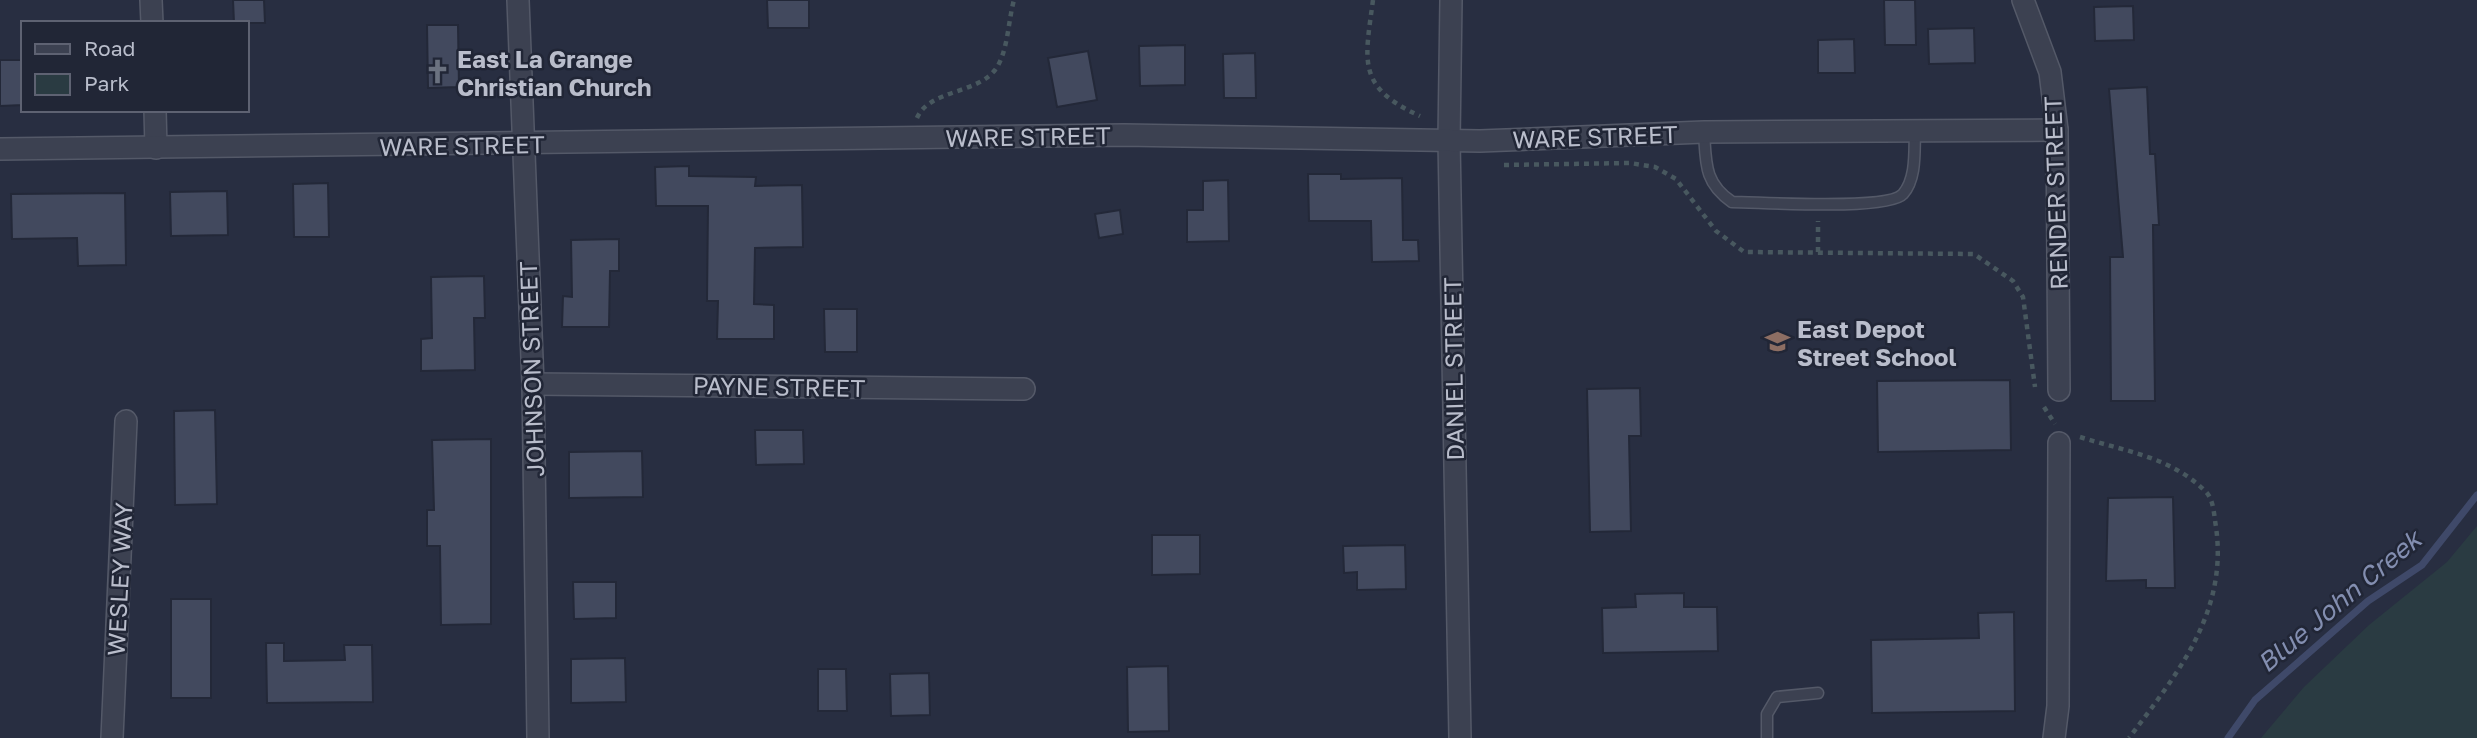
<svg xmlns="http://www.w3.org/2000/svg" width="2477" height="738" font-family="'Golos Text',sans-serif">
  <style>
    .green { fill: #2a3b42 }
    .lines { fill: none; stroke-linecap: round; stroke-linejoin: round }
    .stream { stroke: #3f4969; stroke-width: 7 }
    .building { fill: #42495e; stroke: #232838; stroke-width: 2 }
    .service-casing { stroke: #545968; stroke-width: 13 }
    .minor-casing { stroke: #545968; stroke-width: 24 }
    .path { stroke: #48585f; stroke-width: 4.5; stroke-dasharray: 5 5; stroke-linecap: butt }
    .service { stroke: #3c4151; stroke-width: 10 }
    .minor { stroke: #3c4151; stroke-width: 21 }
    .labels { text-anchor: middle; dominant-baseline: central; stroke-width: 5; stroke-linejoin: round; paint-order: stroke }
    .poi-label { font-size: 24px; font-weight: bold; fill: #b9bdcb; stroke: #212636; text-anchor: start }
    .street-label { font-size: 24px; fill: #b9bdcb; stroke: #212636 }
    .water-label { font-size: 26px; font-style: italic; fill: #838eb0; stroke: #212636 }
  </style>
  <rect width="100%" height="100%" fill="#282e41"/>
  <!-- green -->
  <path class="green" d="M2477,526V738H2261L2304,687L2369,625L2447,562Z"/>
  <g class="lines">
    <!-- stream -->
    <path class="stream" d="M2228,738L2255,700L2368,601L2422,565L2477,495"/>
  </g>
  <!-- building -->
  <g class="building">
    <path d="M233,0H264L265,23H234Z"/>
    <path d="M767,0H809V28H768Z"/>
    <path d="M1884,0H1915L1916,45H1885Z"/>
    <path d="M2133,6L2134,40L2095,41L2094,7Z"/>
    <path d="M427,25H458L459,87L428,88Z"/>
    <path d="M1974,28L1975,63L1929,64L1928,29Z"/>
    <path d="M1854,39L1855,73H1818V40Z"/>
    <path d="M1185,45V85L1140,86L1139,46Z"/>
    <path d="M1088,51L1097,100L1057,107L1048,58Z"/>
    <path d="M1255,53L1256,98H1224L1223,54Z"/>
    <path d="M0,60H23V105L0,106Z"/>
    <path d="M2147,87L2150,154H2155L2159,225H2153L2155,401H2111L2110,257H2123L2109,89Z"/>
    <path d="M689,166V176L756,177L755,186L802,185L803,247L755,248L754,304L774,305V339H717L718,301H707L708,206H656L655,167Z"/>
    <path d="M1308,174H1341V179L1402,178L1403,240H1418L1419,261L1372,262L1371,221H1309Z"/>
    <path d="M1228,180L1229,241L1187,242V210H1203V181Z"/>
    <path d="M328,183L329,237H294L293,184Z"/>
    <path d="M227,191L228,235L171,236L170,192Z"/>
    <path d="M125,193L126,265L78,266L77,238L12,239L11,194Z"/>
    <path d="M1120,210L1123,234L1099,238L1095,214Z"/>
    <path d="M619,239V271H610L609,327H562L563,296L572,297L571,240Z"/>
    <path d="M484,276L485,318H474L475,370L421,371V339L432,338L431,277Z"/>
    <path d="M824,309H857V352H825Z"/>
    <path d="M2010,380L2011,450L1878,452L1877,381Z"/>
    <path d="M1640,388L1641,436H1629L1631,531L1590,532L1587,389Z"/>
    <path d="M215,410L217,504L175,505L174,411Z"/>
    <path d="M755,430H803L804,464L756,465Z"/>
    <path d="M491,439V624L441,625L440,546H427V510H434L432,440Z"/>
    <path d="M642,451L643,497L569,498V452Z"/>
    <path d="M2173,497L2175,588H2146V580L2106,581L2108,498Z"/>
    <path d="M1152,535H1200V574L1152,575Z"/>
    <path d="M1405,545L1406,589L1357,590V572L1344,573L1343,546Z"/>
    <path d="M573,582H616V618L574,619Z"/>
    <path d="M1684,593V607H1717L1718,651L1603,653L1602,608L1636,607L1635,594Z"/>
    <rect x="171" y="599" width="40" height="99"/>
    <path d="M2014,612L2015,711L1872,713L1871,640L1979,638L1978,613Z"/>
    <path d="M266,643H284V661L345,660L344,645H372L373,702L267,703Z"/>
    <path d="M625,658L626,702L571,703V659Z"/>
    <path d="M1168,666L1169,731L1128,732L1127,667Z"/>
    <path d="M818,669H846L847,711H818Z"/>
    <path d="M929,673L930,715L891,716L890,674Z"/>
  </g>
  <g class="lines">
    <defs>
      <g id="service">
        <path d="M1704,132C1706,163 1704,183 1732,202C1760,202 1888,211 1903,194C1917,178 1914,150 1915,131"/>
        <path d="M1767,738V714L1777,697L1818,693"/>
      </g>
      <g id="minor">
        <path d="M151,0L152,23"/>
        <path d="M518,0L533,384L538,738"/>
        <path d="M1451,0L1449,140L1460,738"/>
        <path d="M2023,0L2050,72L2057,130L2059,390"/>
        <path d="M155,110L156,148"/>
        <path d="M0,149L1124,135L1480,141L1704,132L2057,130"/>
        <path d="M533,384L1024,389"/>
        <path d="M112,738L126,421"/>
        <path d="M2054,738L2058,706L2059,443"/>
      </g>
    </defs>
    <!-- service casing -->
    <use href="#service" class="service-casing"/>
    <!-- minor casing -->
    <use href="#minor" class="minor-casing"/>
    <!-- path -->
    <g class="path">
      <path d="M1373,0C1365,61 1356,87 1420,116"/>
      <path d="M917,118C929,90 976,94 995,70C1008,53 1008,21 1014,0"/>
      <path d="M1504,165L1630,163L1655,167L1676,179L1716,231L1744,252L1974,254L2013,281L2023,297L2035,387"/>
      <path d="M1818,252V221"/>
      <path d="M2044,407L2055,424"/>
      <path d="M2080,437C2124,451 2172,457 2206,492C2214,500 2214,516 2216,527C2228,613 2177,674 2129,738"/>
    </g>
    <!-- service -->
    <use href="#service" class="service"/>
    <!-- minor -->
    <use href="#minor" class="minor"/>
  </g>
  <!-- icons -->
  <defs>
    <symbol id="church-bare" viewBox="-9 -9 18 18"><path d="M-1.2-6h2.4v3.5h3.3v2.4h-3.3V6h-2.4V-.1h-3.3v-2.4h3.3Z" fill="#6b7280" stroke="#212636" stroke-width="2.5" paint-order="stroke"/></symbol>
    <symbol id="school-bare" viewBox="-9 -9 18 18"><path d="M0-5L7-2L0 1L-7-2ZM-4 1L0 2.5L4 1V4Q0 6-4 4Z" fill="#8d6e63" stroke="#212636" stroke-width="2.5" paint-order="stroke"/></symbol>
  </defs>
  <g fill-rule="evenodd">
    <use href="#church-bare" x="420" y="54" width="35" height="35"/>
    <use href="#school-bare" x="1760" y="324" width="35" height="35"/>
  </g>
  <g class="labels">
    <!-- poi labels -->
    <g class="poi-label">
      <text x="457" y="58">East La Grange<tspan x="457" dy="28">Christian Church</tspan></text>
      <text x="1797" y="328">East Depot<tspan x="1797" dy="28">Street School</tspan></text>
    </g>
    <!-- street labels -->
    <g class="street-label">
      <text transform="translate(1028 136) rotate(-1)">WARE STREET</text>
      <text transform="translate(1595 136) rotate(-2)">WARE STREET</text>
      <text transform="translate(462 145) rotate(-1)">WARE STREET</text>
      <text transform="translate(2055 193) rotate(-92)">RENDER STREET</text>
      <text transform="translate(531 369) rotate(-92)">JOHNSON STREET</text>
      <text transform="translate(1453 369) rotate(-91)">DANIEL STREET</text>
      <text transform="translate(779 386) rotate(1)">PAYNE STREET</text>
      <text transform="translate(119 579) rotate(-87)">WESLEY WAY</text>
    </g>
    <!-- water labels -->
    <g class="water-label">
      <text transform="translate(2339 601) rotate(-40)">Blue John Creek</text>
    </g>
  </g>
  <!-- legend -->
  <rect x="21" y="21" width="228" height="91" fill="#212636" stroke="#5e6272" stroke-width="2"/>
  <rect x="35" y="44" width="35" height="10" fill="#3c4151" stroke="#5e6272" stroke-width="2"/>
  <text x="84" y="56" font-size="21" fill="#b9bdcb">Road</text>
  <rect x="35" y="74" width="35" height="21" fill="#2a3b42" stroke="#5e6272" stroke-width="2"/>
  <text x="84" y="91" font-size="21" fill="#b9bdcb">Park</text>
</svg>
